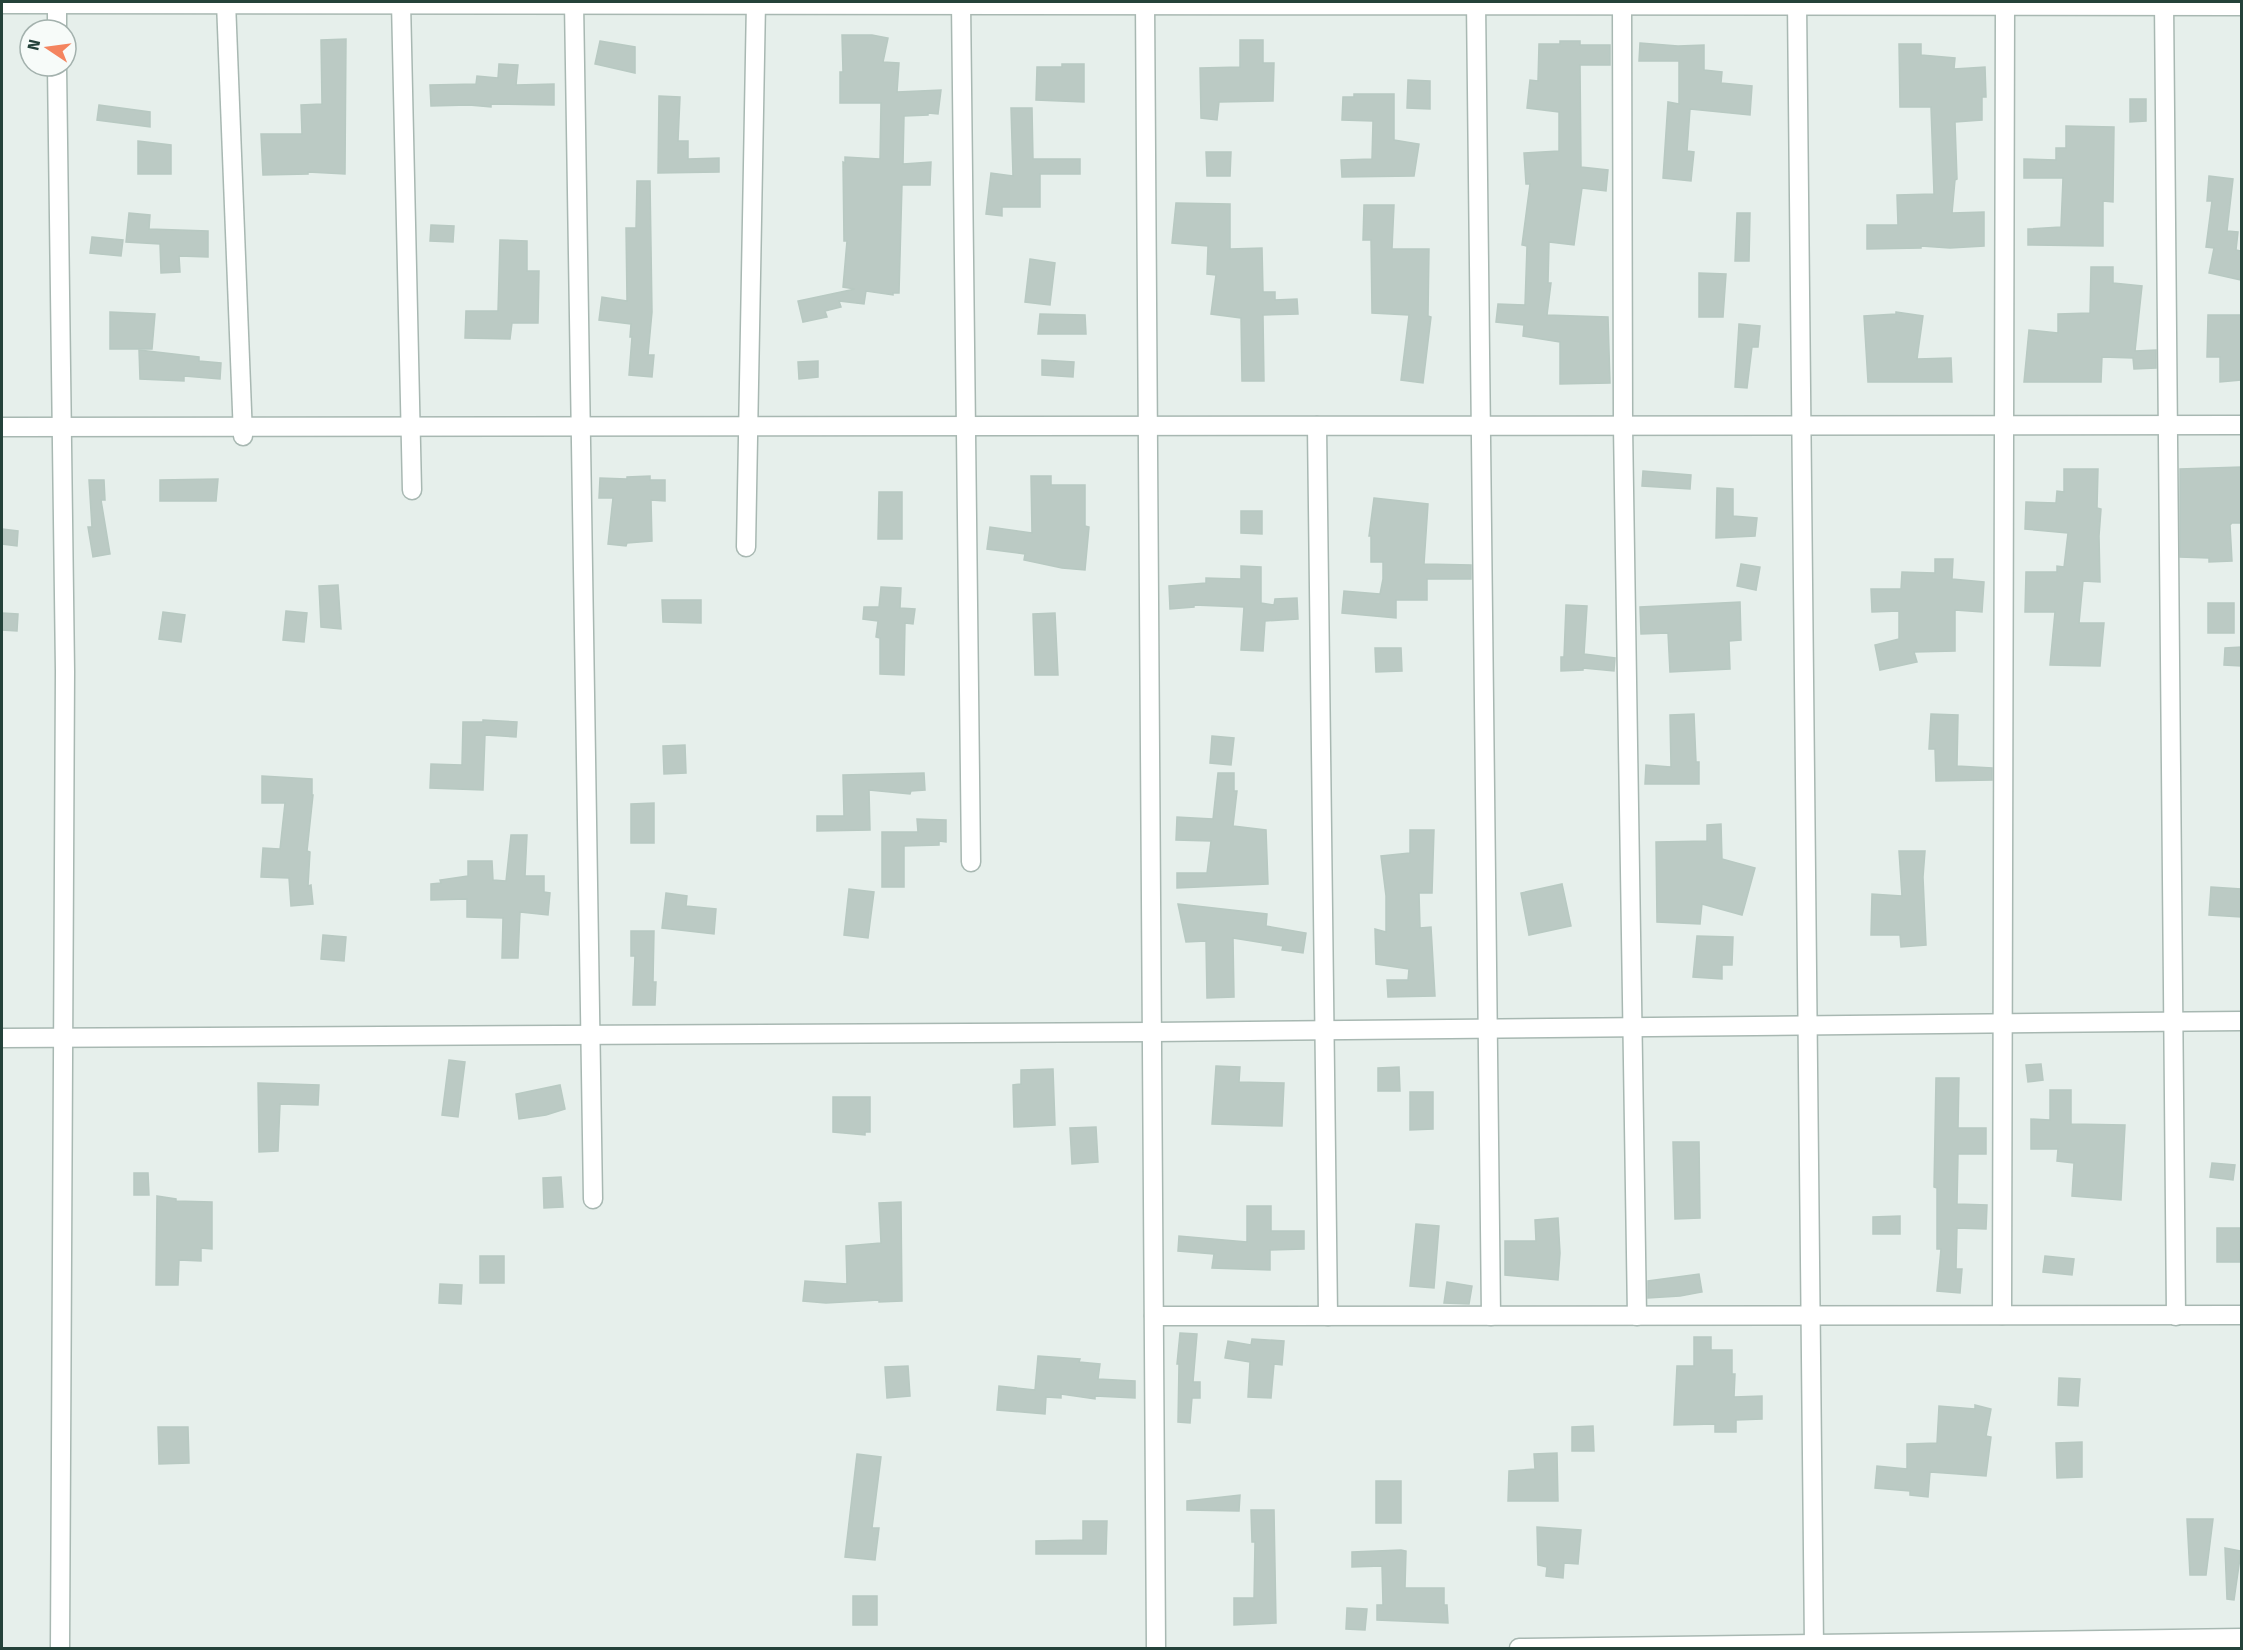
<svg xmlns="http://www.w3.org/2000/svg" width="2243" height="1650" font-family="'Fira Sans',sans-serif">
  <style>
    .building { fill: #bbcac4; stroke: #b8c9c2; stroke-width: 1.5 }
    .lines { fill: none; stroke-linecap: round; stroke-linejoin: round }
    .minor-casing { stroke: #a8b8b2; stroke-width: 21 }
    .minor { stroke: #fff; stroke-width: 18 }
  </style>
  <rect width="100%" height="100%" fill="#e6efeb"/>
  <!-- building -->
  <g class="building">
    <path d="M842,35H872L888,38L883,62L899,63L897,92L941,90L938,114L928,113V115L904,116L903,164L931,162L930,185H902L899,293H893V295L866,291L864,304L839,301L841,307L825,311L827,317L803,322L798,301L855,289L843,287L847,241H844L843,162L845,163V157L880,159L881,103H840V72H843Z"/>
    <path d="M346,39L345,174L308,172V174L263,175L261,134H302L301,105L322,104L321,40Z"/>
    <path d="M1240,40H1263V63H1274L1273,101L1219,102L1217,120L1201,118L1200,68L1240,67Z"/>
    <path d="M600,41L635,47V73L595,64Z"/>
    <path d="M1560,41H1580V45H1610V65H1580L1581,167L1608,170L1606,191L1582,188L1574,245L1549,242L1548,283H1551L1547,315L1608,317L1610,383L1560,384V342L1523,336L1524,325L1496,322L1498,304L1525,305L1527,246L1522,245L1530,184H1526L1524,153L1559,151V112L1527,108L1530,80L1538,81L1539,44H1560Z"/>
    <path d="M1640,43L1678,46L1704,45V70L1722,72L1721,83L1752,86L1750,115L1690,109L1687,151L1694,152L1691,181L1663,178L1668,102L1679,104V61H1639Z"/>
    <path d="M1899,44H1921V55L1955,58L1954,69L1985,67L1986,97H1982V120L1955,122L1957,179L1955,180L1952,213L1984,212V246L1950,248L1921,246V248L1867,249V225H1898L1897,195L1934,194L1931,107H1900Z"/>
    <path d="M499,64L518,65L516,85L554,84V105L491,104V107L469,105L431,106L430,85L476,84L477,76L498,78Z"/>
    <path d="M1062,64H1084V102L1036,100L1037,67H1062Z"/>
    <path d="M1408,80L1430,81V109L1407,108Z"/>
    <path d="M1354,94H1394V140L1419,144L1414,176L1342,177L1341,160L1372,159L1373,121L1342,120L1343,97H1354Z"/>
    <path d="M659,96L680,97L678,141H688V159L719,158V172L658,173Z"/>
    <path d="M2130,99H2146V121L2130,122Z"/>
    <path d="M99,105L150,112V127L97,120Z"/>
    <path d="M1011,108H1032L1033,159H1080V174H1040V207H1002V216L986,214L991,173L1013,176Z"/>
    <path d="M2066,126L2114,127L2113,202L2103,201V246L2028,245V229L2061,227L2063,178H2024V159L2056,160V148H2066Z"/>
    <path d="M138,141L171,145V174H138Z"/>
    <path d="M1206,152H1231L1230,176H1207Z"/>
    <path d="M2209,176L2233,179L2227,231L2238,232L2236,250L2241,251V280L2209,273L2214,248L2206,247L2212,201H2207Z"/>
    <path d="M637,181H650L652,312L648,355H654L652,377L629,375L632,337H630L631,324L599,320L602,297L627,301L626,228H636Z"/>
    <path d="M1176,203L1230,204V249L1262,248L1263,292H1275V300L1297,299L1298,314L1263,315L1264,381H1242L1241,318L1211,314L1216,275L1207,274L1208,246L1172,243Z"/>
    <path d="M1364,205H1394L1392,249H1429L1428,316L1431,317L1423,383L1401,380L1409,315L1372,313L1371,240H1363Z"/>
    <path d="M129,213L150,215L149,229L208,231V257L179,256L180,272L161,273L160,244L126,242Z"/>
    <path d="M1737,213H1750L1749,261H1735Z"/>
    <path d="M431,225L454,226L453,242L430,241Z"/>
    <path d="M92,237L123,240L121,256L90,253Z"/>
    <path d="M500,240L527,241V271H539L538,323H512L510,339L465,338L466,311H498Z"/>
    <path d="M1030,259L1055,263L1050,305L1025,302Z"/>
    <path d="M2091,267H2113V283L2142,286L2135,351L2156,350V368L2134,369L2133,358L2102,357L2101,382H2024L2029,330L2058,333V314L2090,313Z"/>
    <path d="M1699,273L1726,274L1723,317H1699Z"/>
    <path d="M110,312L155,314L152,349H110Z"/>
    <path d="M1896,312L1923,316L1917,359L1951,358L1952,382H1868L1864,316L1896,314Z"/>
    <path d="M1040,314L1085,315L1086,334H1038Z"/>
    <path d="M2208,315H2241V380L2220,382V357H2207Z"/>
    <path d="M1739,324L1760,326L1758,347H1752L1747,388L1735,387Z"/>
    <path d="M139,350L199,357V361L221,363L220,379L184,376V381L140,379Z"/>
    <path d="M1042,360L1074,362L1073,377L1042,375Z"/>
    <path d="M818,361V377L799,379L798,362Z"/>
    <path d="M2241,467V523H2232L2230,525L2232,561L2209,562V558L2180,557V469Z"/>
    <path d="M2064,469H2098L2097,508L2101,509L2099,536L2100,582L2083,581L2079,623H2104L2100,666L2050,665L2055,612H2025L2026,572H2057V566L2064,567L2068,533L2025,529L2026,502L2056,503L2057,491L2064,492Z"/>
    <path d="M1643,471L1691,475L1690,489L1642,486Z"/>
    <path d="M650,476V480H665V501L651,500L652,541L627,543L626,546L608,544L613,498H599L600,478L627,479V477Z"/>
    <path d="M1031,476H1051V485H1085V526L1089,527L1085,570L1062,568L1024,560L1025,554L987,549L990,527L1032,533Z"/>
    <path d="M218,479L216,501H160V480Z"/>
    <path d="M89,480H104L105,500H101L110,554L93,557L88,527H92Z"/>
    <path d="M1717,488L1733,489V516L1757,518L1755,536L1716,538Z"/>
    <path d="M879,492H902V539H878Z"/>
    <path d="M1374,498L1428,504L1424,564L1471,565V579H1427V600H1396V618L1342,613L1344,591L1380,594L1383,579V562H1371V536H1369Z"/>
    <path d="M1241,511H1262V534L1241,533Z"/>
    <path d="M2,529L18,531L17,546L2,544Z"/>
    <path d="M1935,559H1953L1952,579L1984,582L1982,612L1955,610V651L1914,652L1917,662L1880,670L1875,645L1899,639V611L1872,612L1871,589H1901L1902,572L1935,573Z"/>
    <path d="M1741,564L1760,567L1756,590L1737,586Z"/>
    <path d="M1241,566L1261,567V603L1274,605L1275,599L1297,598L1298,619L1265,621L1263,651L1241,650L1244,607L1194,605V607L1170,609L1169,586L1206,583V578L1241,579Z"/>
    <path d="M338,585L341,629L321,627L319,586Z"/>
    <path d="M881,587L901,588L900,608L915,609L913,624L905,623L904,675L880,674V638L876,637L878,621L863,619L864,607H879Z"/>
    <path d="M662,600H701V623L663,622Z"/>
    <path d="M1740,602L1741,640L1729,641L1730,669L1670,672L1668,633L1641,634L1640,607Z"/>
    <rect x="2208" y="603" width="26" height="30"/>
    <path d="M1566,605L1587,606L1584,654L1615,658L1614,671L1583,668V670L1561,671V657H1564Z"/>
    <path d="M286,611L307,613L304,642L283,640Z"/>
    <path d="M163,612L185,615L181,642L159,639Z"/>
    <path d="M2,613L18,614L17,631L2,630Z"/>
    <path d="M1055,613L1058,675H1035L1033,614Z"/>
    <path d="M2241,647V666L2224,665L2225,648Z"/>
    <path d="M1375,648H1401L1402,671L1376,672Z"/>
    <path d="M1694,714L1696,762H1699V784H1645L1646,765L1671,767L1670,715Z"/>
    <path d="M1931,714L1958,715L1957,766L1992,768V780L1936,781L1935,749H1929Z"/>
    <path d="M483,720L517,722L516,737L485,735L483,790L430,788L431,764L462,765L463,722H483Z"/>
    <path d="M1212,736L1234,738L1231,765L1210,763Z"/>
    <path d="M685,745L686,773L664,774L663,746Z"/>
    <path d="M924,773L925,790L911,791L910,794L869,790L870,830L817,831V816H844L843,775Z"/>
    <path d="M1218,773H1234V791H1237L1233,826L1266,830L1268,884L1177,888V873H1207L1211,841L1176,840L1177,817L1213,819Z"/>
    <path d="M262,776L312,779V795H313L307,851L310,852L308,886L311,885L313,904L291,906L289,878L261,877L263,848L280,849L285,803H262Z"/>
    <path d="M654,803V843H631V804Z"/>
    <path d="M917,819L946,820V842L939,841V845L904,846V887H882V832H918Z"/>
    <path d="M1721,824L1722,859L1755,868L1742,915L1702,904L1700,924L1657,922L1656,842L1707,841V825Z"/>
    <path d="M1410,830H1434L1432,893H1419L1420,928L1431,927L1435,996L1388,997L1387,980H1408L1409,969L1376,964L1375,929L1386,932V896L1381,856L1410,853Z"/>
    <path d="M511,835H527L525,876H544V892L550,893L548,915L520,912L518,958H502L503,918L467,917V899L431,900V884L441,883L440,880L468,876V861H492L493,880L506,881Z"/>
    <path d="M1899,851H1925L1923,877L1926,945L1901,947L1900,935H1871L1872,894L1902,896Z"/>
    <path d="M1562,884L1571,926L1529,935L1521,893Z"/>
    <path d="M2211,887L2241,889V917L2209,915Z"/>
    <path d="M849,889L874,892L868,938L844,935Z"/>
    <path d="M666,893L687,896L686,906L716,909L714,934L662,928Z"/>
    <path d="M1178,904L1267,914L1266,926L1306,933L1303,953L1282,950L1283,946L1233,938L1234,997L1207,998L1206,941L1186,942Z"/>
    <path d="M631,931H654L653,982H656L655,1005H633L635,956H631Z"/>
    <path d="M323,935L346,937L344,961L321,959Z"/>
    <path d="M1697,936L1733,937L1732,965H1722V979L1693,977Z"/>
    <path d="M449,1060L465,1062L458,1117L442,1115Z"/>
    <path d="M2041,1064L2043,1080L2028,1082L2026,1065Z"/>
    <path d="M1216,1066L1240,1067L1239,1082L1284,1083L1282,1126L1212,1124Z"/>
    <path d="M1399,1067L1400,1091H1378V1068Z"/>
    <path d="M1053,1069L1055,1125L1014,1127L1013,1085L1021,1084V1070Z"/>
    <path d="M1936,1078H1959L1958,1128H1986V1154H1958L1957,1204L1987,1205L1986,1229L1957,1228L1956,1269H1962L1960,1293L1937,1291L1941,1249H1937V1188L1934,1187Z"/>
    <path d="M258,1083L319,1085L318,1105L280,1104L278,1151L259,1152Z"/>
    <path d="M560,1085L565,1109L546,1115L519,1119L516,1094Z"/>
    <path d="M2050,1090H2071V1124L2125,1125L2121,1200L2072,1196L2074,1163L2057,1161L2058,1149H2031V1119L2050,1120Z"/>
    <path d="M1410,1092H1433V1129L1410,1130Z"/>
    <path d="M833,1097H870V1132H865V1135L833,1132Z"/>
    <path d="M1096,1127L1098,1162L1072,1164L1070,1128Z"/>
    <path d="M1673,1142H1699L1700,1218L1675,1219Z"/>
    <path d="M2212,1163L2235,1165L2233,1180L2210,1177Z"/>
    <path d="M134,1173H148L149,1195H134Z"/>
    <path d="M561,1177L563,1207L544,1208L543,1178Z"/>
    <path d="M157,1196L176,1199V1201L212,1202V1249L201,1248V1261L179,1260L178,1285H156Z"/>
    <path d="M901,1202L902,1301L879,1302V1300L826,1303L803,1301L805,1281L847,1284L846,1246L881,1243L879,1203Z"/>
    <path d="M1247,1206H1271V1231H1304V1249L1270,1250V1270L1212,1268L1214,1254L1178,1251L1179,1236L1247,1242Z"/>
    <path d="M1900,1216V1234H1873V1217Z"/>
    <path d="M1558,1218L1560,1253L1558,1280L1505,1275V1241H1536L1535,1220Z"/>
    <path d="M1416,1224L1439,1226L1434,1288L1410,1286Z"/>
    <path d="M2217,1228H2241L2240,1262H2217Z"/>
    <rect x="480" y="1256" width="24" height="27"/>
    <path d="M2045,1256L2074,1259L2072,1275L2043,1272Z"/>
    <path d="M1699,1274L1702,1292L1680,1296L1648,1298V1281Z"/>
    <path d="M1447,1282L1472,1286L1469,1304L1444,1303Z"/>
    <path d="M440,1284L462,1285L461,1304L439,1303Z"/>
    <path d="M1180,1333L1197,1334L1193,1382H1200V1398H1192L1190,1423L1178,1422L1179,1364H1177Z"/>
    <path d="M1694,1337H1711V1350H1732V1374H1735L1734,1397L1762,1396V1419L1736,1420V1432H1715V1424L1674,1425L1677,1366H1694Z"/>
    <path d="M1252,1339L1284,1341L1282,1365L1274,1364L1271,1398L1248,1397L1250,1362L1225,1358L1228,1341L1251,1345Z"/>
    <path d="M1038,1356L1080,1359L1079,1362L1100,1364L1098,1379L1135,1381V1398L1095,1396V1399L1061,1394V1398L1046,1397L1045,1414L997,1410L999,1386L1035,1390Z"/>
    <path d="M908,1366L910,1396L887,1398L885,1367Z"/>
    <path d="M2059,1378L2080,1379L2078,1406L2058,1405Z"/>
    <path d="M1975,1405L1991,1409L1986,1436L1991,1437L1986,1476L1930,1472L1928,1497L1910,1495V1491L1875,1488L1877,1466L1907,1469V1444L1937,1443L1939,1406L1975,1409Z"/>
    <path d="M1593,1426L1594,1451H1572V1427Z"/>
    <path d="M158,1427H188L189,1463L159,1464Z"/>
    <path d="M2082,1442V1477L2057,1478L2056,1443Z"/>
    <path d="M1557,1453L1558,1501H1508L1509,1471L1535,1469L1534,1454Z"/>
    <path d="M857,1454L881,1457L872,1528H879L875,1560L845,1557Z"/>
    <rect x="1376" y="1481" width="25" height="42"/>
    <path d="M1240,1495L1239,1511L1187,1510V1501Z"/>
    <path d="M1251,1510H1274L1276,1623L1234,1625V1598H1254L1255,1542H1252Z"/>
    <path d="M2187,1519H2213L2206,1575H2190Z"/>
    <path d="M1083,1521H1107L1106,1554H1036V1541L1083,1540Z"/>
    <path d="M1537,1527L1581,1530L1578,1564L1564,1563L1563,1578L1546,1576L1547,1567L1538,1565Z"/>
    <path d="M2225,1548L2241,1551L2234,1600L2227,1599Z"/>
    <path d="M1401,1550L1406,1551L1405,1588H1444V1605H1447L1448,1623L1377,1620V1605H1383L1382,1566L1352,1567V1552Z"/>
    <rect x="853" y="1596" width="24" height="29"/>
    <path d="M1347,1608L1367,1609L1365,1630L1346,1629Z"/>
  </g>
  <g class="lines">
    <defs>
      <g id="minor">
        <path d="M57,2V30"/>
        <path d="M226,2L243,436"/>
        <path d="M401,2L412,490"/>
        <path d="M574,2L593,1199"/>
        <path d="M961,2L971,862"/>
        <path d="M1145,2L1156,1648"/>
        <path d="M1476,2L1491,1316"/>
        <path d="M1622,2L1623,426L1637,1316"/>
        <path d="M1797,2L1814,1648"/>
        <path d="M2164,2L2176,1316"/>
        <path d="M2,4L2242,6"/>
        <path d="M57,66L65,671L60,1648"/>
        <path d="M1317,426L1328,1316"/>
        <path d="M2,427L2242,425"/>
        <path d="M746,547L756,2"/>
        <path d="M2,1038L1152,1032L2242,1021"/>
        <path d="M2002,1315L2005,2"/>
        <path d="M1154,1316L2242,1315"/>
        <path d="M1519,1648L2242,1638"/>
      </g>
    </defs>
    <!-- minor casing -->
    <use href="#minor" class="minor-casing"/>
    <!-- minor -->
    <use href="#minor" class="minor"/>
  </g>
  <!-- border -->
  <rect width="2243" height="1650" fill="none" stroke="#24423a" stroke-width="6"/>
  <!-- north arrow -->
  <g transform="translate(48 48) rotate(283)"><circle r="28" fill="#f7fbf9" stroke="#a3b1ad" stroke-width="1.5"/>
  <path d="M0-4.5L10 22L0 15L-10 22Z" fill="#f4845f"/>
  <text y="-9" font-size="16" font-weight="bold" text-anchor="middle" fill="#24423a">N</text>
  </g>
</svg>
